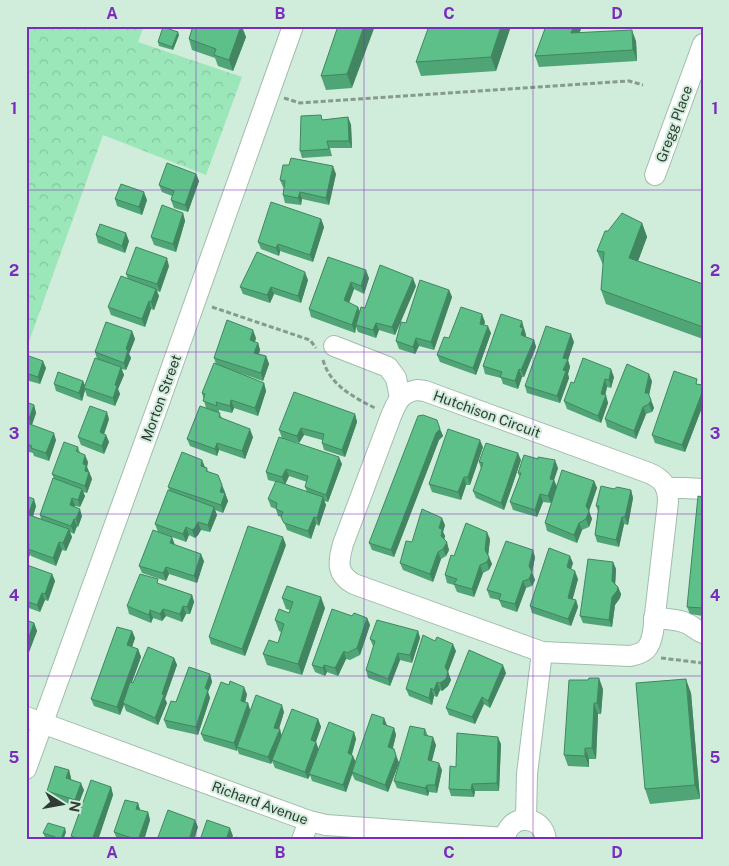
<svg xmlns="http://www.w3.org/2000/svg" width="729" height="866" font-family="'Public Sans',sans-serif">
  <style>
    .park { fill: url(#park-crowns) }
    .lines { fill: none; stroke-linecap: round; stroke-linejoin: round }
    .minor-casing { stroke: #a2bdac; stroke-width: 22 }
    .path { stroke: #869a8d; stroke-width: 3; stroke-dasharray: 5 2.5; stroke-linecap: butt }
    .minor { stroke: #fff; stroke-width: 20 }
    .wall { fill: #50a576; fill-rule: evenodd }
    .shaded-wall { fill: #418660 }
    .building { fill: #5dc089; stroke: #418660 }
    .grid { fill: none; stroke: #7b2cbf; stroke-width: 1; stroke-opacity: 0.55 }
    .labels { text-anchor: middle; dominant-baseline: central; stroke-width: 4; stroke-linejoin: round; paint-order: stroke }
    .street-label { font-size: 14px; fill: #303b34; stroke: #d0ecda }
    .neatline { fill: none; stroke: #7b2cbf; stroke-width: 2 }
    .grid-label { font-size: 16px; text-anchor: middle; font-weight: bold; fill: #7b2cbf }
  </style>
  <defs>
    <pattern id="park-crowns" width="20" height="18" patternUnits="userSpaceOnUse" patternTransform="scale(1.25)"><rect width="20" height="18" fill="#9be7b9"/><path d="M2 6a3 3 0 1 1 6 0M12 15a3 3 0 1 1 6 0" fill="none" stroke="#86c7a0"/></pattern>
  </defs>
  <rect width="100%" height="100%" fill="#d0ecda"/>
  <!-- park -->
  <path class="park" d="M26,26H144L138,42L242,77L206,175L103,135L26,350Z"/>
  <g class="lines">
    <defs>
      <g id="minor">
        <path d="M655,175L703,44"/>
        <path d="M334,346L388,367L396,378L400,398"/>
        <path d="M417,390L425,391L649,473C663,479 668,486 668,502L653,632C650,648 646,653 630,656L542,652L354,584C336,574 338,562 343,544L391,416C397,402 400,393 417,390Z"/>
        <path d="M666,488H684L703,489"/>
        <path d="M654,618C665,619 679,619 688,624C694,627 697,631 703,633"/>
        <path d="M26,717L309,821L326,825L505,838"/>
        <path d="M26,769L160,400L293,26"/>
        <path d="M526,819L527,774L542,652"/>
        <path d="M302,840L309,821"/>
        <path d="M505,840C507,813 543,813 546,840"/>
      </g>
    </defs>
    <!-- minor casing -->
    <use href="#minor" class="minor-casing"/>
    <!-- path -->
    <g class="path">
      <path d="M284,98L300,103L629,81L643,85"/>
      <path d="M212,307L310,340L316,348"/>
      <path d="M323,360C330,385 353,397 375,408"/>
      <path d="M661,658L703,663"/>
    </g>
    <!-- minor -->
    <use href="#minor" class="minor"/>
  </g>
  <!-- wall -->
  <g class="wall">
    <path d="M193,26H242L246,37L233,71L218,66L215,58L192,50L189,39Z"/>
    <path d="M338,26L352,88L326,90L321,76Z"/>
    <path d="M511,26L496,71L421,76L416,62Z"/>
    <path d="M546,26H582L580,32L636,41L637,61L539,67L535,56Z"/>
    <path d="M179,35L173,50L159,46L158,42Z"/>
    <path d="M321,115L322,120L348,117L351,125L352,148H330L332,156L302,158L300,151Z"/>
    <path d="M196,174L199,181L188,212L174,208L171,200L172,196L162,192L159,185Z"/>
    <path d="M336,174L329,205L302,199L301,205L285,203L283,195L284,188L283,187L280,180Z"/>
    <path d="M115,199L147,200L142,215L117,206Z"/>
    <path d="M183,213L185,221L176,252L154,245L151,237Z"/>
    <path d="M321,219L324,227L313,262L280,251L279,256L261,249L258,242Z"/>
    <path d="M642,223L647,237L638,261L703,284V339L606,304L601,290L603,265L597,251L608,231Z"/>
    <path d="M96,235L129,241L125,253L98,243Z"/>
    <path d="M328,257L369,278L364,294L354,289L349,303L358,307L360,312L365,308L416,286L395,335L379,330L376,338L358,332L356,327L355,333L311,317L309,309Z"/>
    <path d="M169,266L160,292L157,291L159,296L154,310L151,309L145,327L111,315L108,307L128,279L126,274Z"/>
    <path d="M308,280L301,303L274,294L270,303L243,294L240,287Z"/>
    <path d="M449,290L452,297L434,350L419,346L415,354L399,349L396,341L406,323Z"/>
    <path d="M485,322L484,325L491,333L476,375L440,362L437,355L449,338Z"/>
    <path d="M525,329L524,330L526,335V337L534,340L536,347L524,377H522L518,389L503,384L501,378L485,374L483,366Z"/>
    <path d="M132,331L135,339L129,354L131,358L126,370L121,369L124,375L118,389L120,394L115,406L87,396L85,390L82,401L56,391L54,384L83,381L85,386L97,359L95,352Z"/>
    <path d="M256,338L255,342L258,343L260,350L259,354L266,356L269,364L263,381L237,372L264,383L266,391L258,416L234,408L232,413L219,410V413L222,418L253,437L245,459L219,450L217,456L190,446L187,439L206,408L202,393L216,364L214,358Z"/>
    <path d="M574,342L568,360L570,367L568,374L569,378L560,403L527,393L525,386Z"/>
    <path d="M26,355L46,368L40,384L26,380Z"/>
    <path d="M614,377L611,388L607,387L605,395L608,403L601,423L567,409L564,401L574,383Z"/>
    <path d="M652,381L649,395L654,408L652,412L646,414L636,439L607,427L605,419Z"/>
    <path d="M699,385L703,390V405L685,452L655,443L652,435Z"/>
    <path d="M26,402L34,405L36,413L32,425L56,440L49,461L34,456L33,453L26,451Z"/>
    <path d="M355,414L357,422L345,457L324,450L322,443V440L304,435L299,443L282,438L279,430Z"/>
    <path d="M109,419L104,434L106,435L109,442L104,454L81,445L78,437Z"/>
    <path d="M440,429L443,436L439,440L394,557L372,550L369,543Z"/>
    <path d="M279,437L342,464L328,502L324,501L326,505L319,526L316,524L311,539L287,530L282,517L278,516L276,509L271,507L268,499L276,482L268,480L266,472ZM289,476L307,482L305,487L307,492L285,484Z"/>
    <path d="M78,447L80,453L88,462L87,467L92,479L87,493L83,492L85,496L80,507L75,506L74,507L82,516L78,527L77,526L74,534L70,532L72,537L66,551L62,550L56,566L31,556L30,554L26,564V496L36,506L33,516L41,519L40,515L54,479L52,474Z"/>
    <path d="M483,447L470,485H466L461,500L432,492L429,484Z"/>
    <path d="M521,460L504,510L476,498L473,491L481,469L479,462Z"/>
    <path d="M205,467L207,468L208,472L225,492V493L228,501L223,513L215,510L217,515L210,532L201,530L198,535L195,538L189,535L186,542L158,532L155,524L169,490L168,487Z"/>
    <path d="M558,468L554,480L557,487L594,481L597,488L589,511L592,519L589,527L582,530L577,543L547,531L545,523L551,503L543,502L537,517L513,510L510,502L520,478L518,473Z"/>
    <path d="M614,489L631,490L633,498L628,525L624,524L619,547L597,542L595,535L598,511L596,506Z"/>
    <path d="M703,497V616L690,614L687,607Z"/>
    <path d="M445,525L443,532L445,536L444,540L449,550L446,556L441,559L433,582L403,570L400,563L412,542Z"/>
    <path d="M490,539L488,555L492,564L489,570L483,573L474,597L457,592L454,585L447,583L445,575L454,556Z"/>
    <path d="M175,545L204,561L197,583L169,574L166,581L142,573L139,566Z"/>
    <path d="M286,545L245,656L211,644L209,637Z"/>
    <path d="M535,557L532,572L535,580L532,586L526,588L517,612L502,607L499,600L490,598L487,590Z"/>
    <path d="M613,562L616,569L615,584L618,587L621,594L620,598L615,605L612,627L583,623L580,616Z"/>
    <path d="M573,563L571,569L578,579L572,599L576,600L578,607L571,626L532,613L530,606Z"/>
    <path d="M26,569L52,574L55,581L48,601L45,600L40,612L26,607Z"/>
    <path d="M160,584L192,595L194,602L190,614H186L182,622L166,616L162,621L153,618L151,623L129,614L127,606Z"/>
    <path d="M282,598L325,608L302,675L267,665L263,654L278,643L281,632L279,631L275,620L289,613L290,610L286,609Z"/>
    <path d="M352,616L367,618L370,625L360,655L350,660L346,659L338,676L327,672L325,676L315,672L312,665Z"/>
    <path d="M26,620L34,623L37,631L29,652H26Z"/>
    <path d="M132,631L135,638L132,647L138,649L141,657L132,682L133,683L174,658L177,665L165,699L167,703L158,725L126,711L124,705L120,715L94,706L91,699Z"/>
    <path d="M418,631L420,638L412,663L400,660L390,686L368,678L366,670L374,647L373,646L370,639Z"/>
    <path d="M456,651L448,672L451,680L448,686L442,691L440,690L437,697L434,696L432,705L409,696L406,689Z"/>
    <path d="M506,673L490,708L484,704L475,724L449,715L446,708Z"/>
    <path d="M210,674L212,682L208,692L210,698L198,735L167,728L164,720L176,702Z"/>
    <path d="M603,689L601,714H598L596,759H589V767L568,766L564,755Z"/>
    <path d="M691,693L700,799L650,804L645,789Z"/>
    <path d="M247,694L245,702L248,703L250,710L284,712L279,729L282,736L318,719L321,727L316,742L318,750L354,732L356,739L352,755L356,762L384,718L386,725L394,728L396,735L393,748L394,749L399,763L388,792L355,780L352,774L346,792L312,781L310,775L308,779L275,768L272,761L271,764L239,754L237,749V751L204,741L201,734Z"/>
    <path d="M425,729L428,736L436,745L432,761L442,770L437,793L429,792L428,796L397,788L394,781Z"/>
    <path d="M501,744L499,791H475L474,797L451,796L449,789L456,767Z"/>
    <path d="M69,770L71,778V779L84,790L77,808L49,798L47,791Z"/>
    <path d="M111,787L113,795L98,840H72L71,836Z"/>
    <path d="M138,803L140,810L148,812L150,820L144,840L117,839L114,832Z"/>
    <path d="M66,832L63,840H53L45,837L43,833Z"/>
  </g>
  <!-- shaded-wall -->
  <g class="shaded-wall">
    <path d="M241,26L246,37L233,71L229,60Z"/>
    <path d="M364,26H375L352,88L347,74Z"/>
    <path d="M501,26H511L496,71L491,57Z"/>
    <path d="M574,26H582L575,44L571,33Z"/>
    <path d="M632,30L636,41L637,61L633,50Z"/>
    <path d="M178,32L179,35L173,50L172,47Z"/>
    <path d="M348,117L351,125L352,148L349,141Z"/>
    <path d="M333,166L336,174L329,205L326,198Z"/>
    <path d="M196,174L199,181L188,212L185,205Z"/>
    <path d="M144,192L147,200L142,215L139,207Z"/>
    <path d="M300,192L302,199L301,205L298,198Z"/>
    <path d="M183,213L185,221L176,252L173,244Z"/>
    <path d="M321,219L324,227L313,262L310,255Z"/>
    <path d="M642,223L647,237L634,272L629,258Z"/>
    <path d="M126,233L129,241L125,253L122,246Z"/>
    <path d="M278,244L280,251L279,256L276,248Z"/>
    <path d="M167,258L169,266L160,292L157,284Z"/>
    <path d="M366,270L369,278L364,294L361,286Z"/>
    <path d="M305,272L308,280L301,303L298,296Z"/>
    <path d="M413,278L416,286L395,335L392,327Z"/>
    <path d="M351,282L354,289L347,308L344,300Z"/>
    <path d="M271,287L274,294L270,303L267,295Z"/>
    <path d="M156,289L159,296L154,310L151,302Z"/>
    <path d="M449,290L452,297L434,350L431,342Z"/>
    <path d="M149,301L151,309L145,327L142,319Z"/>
    <path d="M358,307L361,315L356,325V327L355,333L352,325Z"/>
    <path d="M482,314L485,322L482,331L480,324Z"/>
    <path d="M522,321L526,335L524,342L521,335L520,327Z"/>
    <path d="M376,323L379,330L376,338L373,330Z"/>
    <path d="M488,326L491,333L476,375L473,368Z"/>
    <path d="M253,330L256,338L253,347L250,340Z"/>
    <path d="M132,331L135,339L129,354L131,358L126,370L124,363L126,349Z"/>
    <path d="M571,334L574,342L568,360L570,367L568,374L569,378L560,403L557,396L563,370V358Z"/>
    <path d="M416,338L419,346L415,354L413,347Z"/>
    <path d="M534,340L536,347L524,377L521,370Z"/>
    <path d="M258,343L260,350L257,360L254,353Z"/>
    <path d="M266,356L269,364L263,381L261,373Z"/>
    <path d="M43,361L46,368L40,384L38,377Z"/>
    <path d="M121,367L124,375L118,389L120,394L115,406L113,398L115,385Z"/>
    <path d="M519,369L522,377L518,389L515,381Z"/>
    <path d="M611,369L614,377L611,388L609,380Z"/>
    <path d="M649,374L652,381L648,400L645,393Z"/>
    <path d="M605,379L607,387L604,401L606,395L608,403L601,423L598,416L601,394Z"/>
    <path d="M83,381L86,388H84L85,390L82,401L79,393Z"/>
    <path d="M264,383L266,391L258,416L255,408Z"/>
    <path d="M703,390V405L685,452L682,445Z"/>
    <path d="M231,400L234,408L232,413L230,406Z"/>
    <path d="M651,400L654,408L652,412L649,404Z"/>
    <path d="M34,405L36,413L31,427L29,419Z"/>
    <path d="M643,407L646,414L636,439L634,431Z"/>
    <path d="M107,412L109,419L102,440L100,432Z"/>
    <path d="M355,414L357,422L345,457L342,450Z"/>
    <path d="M301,428L304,435L299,443L297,436Z"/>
    <path d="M250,429L253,437L245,459L242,451Z"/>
    <path d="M440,429L443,436L439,440L394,557L391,550L436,433Z"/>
    <path d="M54,433L56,440L49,461L46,453Z"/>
    <path d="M106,435L109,442L104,454L102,446Z"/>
    <path d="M480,440L483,447L470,485L468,477Z"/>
    <path d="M217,443L219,450L217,456L215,449Z"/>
    <path d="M518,453L521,460L504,510L501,503Z"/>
    <path d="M85,455L88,462L87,467L92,479L87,493L85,486L83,464Z"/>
    <path d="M339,457L342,464L328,502L326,495Z"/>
    <path d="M202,460L205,467L204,474L201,466Z"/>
    <path d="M555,460L558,468L554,480L557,487L551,503L548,496L550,479Z"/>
    <path d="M286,469L289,476L285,485L282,477Z"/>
    <path d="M464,477L466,485L461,500L458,492Z"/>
    <path d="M594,481L597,488L589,511L592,519L589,527L586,519V506Z"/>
    <path d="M222,485L225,492L222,499L220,492Z"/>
    <path d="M82,489L85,496L80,507L78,500Z"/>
    <path d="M631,490L633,498L628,525L625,517Z"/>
    <path d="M225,493L228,501L223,513L221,505Z"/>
    <path d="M540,494L543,502L537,517L535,510Z"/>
    <path d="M323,497L326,505L319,526L317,518Z"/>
    <path d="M72,498L75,506L73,513L70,505Z"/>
    <path d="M34,499L36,506L32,520L29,512Z"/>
    <path d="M214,507L217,515L210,532L208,525Z"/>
    <path d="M80,509L82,516L78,527L76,519Z"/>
    <path d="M314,517L316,524L311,539L308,531Z"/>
    <path d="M622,517L624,524L619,547L616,540Z"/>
    <path d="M442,518L445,525L443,532L445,536L443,544L439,528Z"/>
    <path d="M74,519L77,526L74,534L71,526Z"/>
    <path d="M198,522L201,530L198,535L195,538L192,530Z"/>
    <path d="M579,523L582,530L577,543L574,535Z"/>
    <path d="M186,527L189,535L186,542L183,534Z"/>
    <path d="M69,529L72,537L66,551L63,543Z"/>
    <path d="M487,532L490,539L488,557L485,550Z"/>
    <path d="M172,537L175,545L170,543Z"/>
    <path d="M283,537L286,545L245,656L242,649Z"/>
    <path d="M59,542L62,550L56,566L53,558Z"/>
    <path d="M447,542L449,550L446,556L443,549Z"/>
    <path d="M29,550L30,554L27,564L26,557Z"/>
    <path d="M533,550L535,557L532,573L535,580L532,586L529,579V566Z"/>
    <path d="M438,552L441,559L433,582L430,574Z"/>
    <path d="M201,554L204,561L197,583L194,576Z"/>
    <path d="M570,556L573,563L569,575L567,567Z"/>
    <path d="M489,557L492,564L489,570L487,562Z"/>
    <path d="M613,562L616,569L615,588L612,581Z"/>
    <path d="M480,565L483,573L474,597L472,589Z"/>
    <path d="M166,567L169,574L166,581L163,573Z"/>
    <path d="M575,571L578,579L571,606L568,598Z"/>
    <path d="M52,574L55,581L48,601L45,594Z"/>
    <path d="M523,581L526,588L517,612L515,604Z"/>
    <path d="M618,587L621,594L620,598L615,605L612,627L609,620L612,597Z"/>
    <path d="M42,593L45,600L40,612L37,605Z"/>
    <path d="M192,595L194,602L190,614L187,607Z"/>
    <path d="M321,597L325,608L302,675L298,664Z"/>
    <path d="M576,600L578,607L571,626L568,619Z"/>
    <path d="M183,606L186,614L182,622L180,614Z"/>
    <path d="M163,609L166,616L162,621L160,614Z"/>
    <path d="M150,610L153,618L151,623L149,615Z"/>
    <path d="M367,618L370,625L360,655L357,648Z"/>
    <path d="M34,623L37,631L29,652L26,645Z"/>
    <path d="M132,631L135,638L130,653L127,645Z"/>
    <path d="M418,631L420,638L412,663L410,655Z"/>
    <path d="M453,644L456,651L447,674L445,667Z"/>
    <path d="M138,649L141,657L120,715L117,707Z"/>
    <path d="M344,651L346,659L338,676L335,668Z"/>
    <path d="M398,653L400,660L390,686L388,679Z"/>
    <path d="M174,658L177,665L165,699L167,703L158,725L155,718L162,694Z"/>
    <path d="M324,665L327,672L325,676L323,668Z"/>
    <path d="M503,665L506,673L490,708L488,701Z"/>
    <path d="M448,672L451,680L448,686L442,691L440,683Z"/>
    <path d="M210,674L212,682L208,692L210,698L198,735L196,727L205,688Z"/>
    <path d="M599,678L603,689L601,714L597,703Z"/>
    <path d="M686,679L691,693L700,799L695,785Z"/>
    <path d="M437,682L440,690L437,697L434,690Z"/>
    <path d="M244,687L247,694L244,708L241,701Z"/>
    <path d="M431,688L434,696L432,705L429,698Z"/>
    <path d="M482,697L484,704L475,724L472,717Z"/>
    <path d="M248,703L250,710L237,747V751L234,743Z"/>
    <path d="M594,703L598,714L596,759L592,748Z"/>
    <path d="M282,705L284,712L277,735L274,728Z"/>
    <path d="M384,718L387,725L383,724Z"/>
    <path d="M318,719L321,727L314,747L311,740Z"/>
    <path d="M394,728L396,735L391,754L388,747Z"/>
    <path d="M280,729L282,737L271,764L268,757Z"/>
    <path d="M354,732L356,739L350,760L348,753Z"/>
    <path d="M433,737L436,745L430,767L428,760Z"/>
    <path d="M498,737L501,744L499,791L497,783Z"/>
    <path d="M316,742L319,750L309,774L310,775L308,779L305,772Z"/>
    <path d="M585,748L589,759V767L585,756Z"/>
    <path d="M353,756L356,763L346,792L343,785Z"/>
    <path d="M396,756L399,763L388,792L385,785Z"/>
    <path d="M439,763L442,770L437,793L435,785Z"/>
    <path d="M69,770L71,778L69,785L66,778Z"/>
    <path d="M81,783L84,790L77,808L75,800Z"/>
    <path d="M472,784L475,791L474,797L471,790Z"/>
    <path d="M427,785L429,792L428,796L425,788Z"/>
    <path d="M111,787L113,795L98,840H92Z"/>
    <path d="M138,803L140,810L136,809Z"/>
    <path d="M148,812L150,820L144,840H138Z"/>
    <path d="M195,820L198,827L194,840H189Z"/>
    <path d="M65,828L66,832L63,840H61V839Z"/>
    <path d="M230,828L233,836L231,840H226Z"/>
  </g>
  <!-- building -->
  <g class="building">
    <path d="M193,26H241L229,60L214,55L216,49L189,39Z"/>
    <path d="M338,26H364L347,74L321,76Z"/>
    <path d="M429,26H501L491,57L416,62Z"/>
    <path d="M546,26H574L571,33L632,30L633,50L535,56Z"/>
    <path d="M163,27L178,32L172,47L158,42Z"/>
    <path d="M321,115L322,120L348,117L349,141H327L329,149L300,151L301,116Z"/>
    <path d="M291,158L333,166L326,198L300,192L298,198L283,195L285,181L280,180L283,165H289Z"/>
    <path d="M167,163L196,174L185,205L171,200L174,191L159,185Z"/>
    <path d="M121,184L144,192L139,207L115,199Z"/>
    <path d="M271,202L321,219L310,255L278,244L276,248L258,242Z"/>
    <path d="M162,205L183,213L173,244L151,237Z"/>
    <path d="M622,213L642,223L629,258L703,284V327L601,290L604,252L597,251L605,231H608Z"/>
    <path d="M100,224L126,233L122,246L96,235Z"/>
    <path d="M136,247L167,258L157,284L126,274Z"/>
    <path d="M257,252L305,272L298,296L271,287L267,295L240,287Z"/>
    <path d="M328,257L366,270L361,286L351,282L344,300L358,307L352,325L309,309Z"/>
    <path d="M380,265L413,278L392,327L376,323L373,330L356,325L361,307L365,308Z"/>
    <path d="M121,276L156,289L151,302L149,301L142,319L108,307Z"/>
    <path d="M420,280L449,290L431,342L416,338L413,347L396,341L401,322L406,323Z"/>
    <path d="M461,307L482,314L480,324L488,326L473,368L437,355L444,337L449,338Z"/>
    <path d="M501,314L522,321L520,327L523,328L521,335L534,340L521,370L519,369L515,381L500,377L502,372L483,366Z"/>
    <path d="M227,320L253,330L250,340L258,343L254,353L266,356L261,373L214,358Z"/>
    <path d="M106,322L132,331L126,349L128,350L124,363L95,352Z"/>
    <path d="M546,326L571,334L563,358L568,359L563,370L566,371L557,396L525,386Z"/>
    <path d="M26,355L43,361L38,377L26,373Z"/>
    <path d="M95,358L121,367L115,385L117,386L113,398L84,388Z"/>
    <path d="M583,358L611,369L609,380L605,379L601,394L606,395L598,416L564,401L571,382L574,383Z"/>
    <path d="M214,363L264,383L255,408L231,400L230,406L216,402L217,406L203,401L205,394L202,393Z"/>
    <path d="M627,364L649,374L645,393H648L651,400L649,404L643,407L634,431L605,419Z"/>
    <path d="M674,371L697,379L696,384L703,385V390L682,445L652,435Z"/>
    <path d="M58,372L83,381L79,393L54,384Z"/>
    <path d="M294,392L355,414L342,450L322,443L324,434L301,428L297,436L279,430Z"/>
    <path d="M26,402L34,405L29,419L26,418Z"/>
    <path d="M90,406L107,412L100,432L106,435L102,446L78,437Z"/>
    <path d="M200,406L220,413L219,417L250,429L242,451L217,443L215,449L187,439Z"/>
    <path d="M423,415L437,420L440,429L436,433L391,550L369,543L418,416Z"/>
    <path d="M27,423L54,433L46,453L31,448L32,446L26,444V424Z"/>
    <path d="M448,429L480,440L468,477H464L458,492L429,484Z"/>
    <path d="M279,437L339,457L326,495L305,487L308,476L286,469L282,477L266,472Z"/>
    <path d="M64,442L78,447L76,451L85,455L83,464L86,465L85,471L89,472L85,486L52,474Z"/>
    <path d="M486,443L518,453L501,503L473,491L483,463L479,462Z"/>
    <path d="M182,452L202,460L201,466L207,468L206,471L218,475L222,485L220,492L225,493L221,505L168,487Z"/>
    <path d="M524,455L538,459V457L555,460L550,479L554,480L548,496L540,494L535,510L510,502L521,473H518Z"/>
    <path d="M562,470L594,481L586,506L589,511L586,519L579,523L574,535L545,523Z"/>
    <path d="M53,478L82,489L78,500L72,498L70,505L80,509L76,519H74L71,526L40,515Z"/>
    <path d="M276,481L323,497L317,518L314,517L308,531L284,523L281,517L283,512L276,509L277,503L268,499Z"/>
    <path d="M601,486L614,489L617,487L631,490L625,517H622L616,540L595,535L599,506H596Z"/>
    <path d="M168,490L214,507L208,525L198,522L195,528L192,530L186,527L183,534L155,524Z"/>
    <path d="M26,496L34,499L29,512L26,511Z"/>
    <path d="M698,496L703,497V608L687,607Z"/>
    <path d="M422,509L442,518L439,528L442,529L441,536L447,542L443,549L438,552L430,574L400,563L406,541L412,542Z"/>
    <path d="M26,514L69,529L63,543L59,542L53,558L28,549L29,544L26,543Z"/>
    <path d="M466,523L487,532L485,550L489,557L487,562L480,565L472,589L454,584L457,579L445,575L451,555L454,556Z"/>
    <path d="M248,526L283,537L242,649L209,637Z"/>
    <path d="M153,530L172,537L170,543L201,554L194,576L166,567L163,573L139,566Z"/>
    <path d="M506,541L533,550L529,566L532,572L529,579L523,581L515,604L499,600L501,594L487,590Z"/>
    <path d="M26,548L29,549L26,557Z"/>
    <path d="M549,548L570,556L567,567L575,571L568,598L576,600L568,619L530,606Z"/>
    <path d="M588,559L613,562L612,581L618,587L617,591L612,597L609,620L580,616Z"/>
    <path d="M27,565L52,574L45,594L42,593L37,605L26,601V569Z"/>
    <path d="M140,574L158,579L157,583L192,595L187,607L183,606L180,614L163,609L160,614L150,610L149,615L127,606Z"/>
    <path d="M287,586L321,597L298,664L263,654L269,640L278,643L284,624L275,620L279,609L289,613L293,602L282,598Z"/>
    <path d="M332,609L352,616L354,613L367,618L357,648L347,653L344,651L335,668L324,665L323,668L312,665Z"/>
    <path d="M26,620L34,623L26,645Z"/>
    <path d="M377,620L418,631L410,655L398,653L388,679L366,670L375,641L370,639Z"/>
    <path d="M117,627L132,631L127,645L138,649L117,707L91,699Z"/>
    <path d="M423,635L435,641L437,637L453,644L445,667L448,672L446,679L440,683L437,682L434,690L431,688L429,698L406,689Z"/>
    <path d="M148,647L174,658L162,694L164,695L155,718L123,703L130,682L133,683Z"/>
    <path d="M469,650L503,665L488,701L482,697L472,717L446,708Z"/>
    <path d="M189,667L210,674L205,688L208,690L196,727L164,720L171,701L176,702Z"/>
    <path d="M589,678H599L597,703H594L592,748H585V756L564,755L569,680H588Z"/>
    <path d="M686,679L695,785L645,789L636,683Z"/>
    <path d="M230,681L244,687L241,701L248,703L234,743L201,734L221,682L229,685Z"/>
    <path d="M256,695L282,705L274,728L280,729L268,757L237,747Z"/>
    <path d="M292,709L318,719L311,740L316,742L305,772L272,760Z"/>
    <path d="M372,714L384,718L383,724L394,728L388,747L394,749L396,756L385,785L352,772Z"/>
    <path d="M329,722L354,732L348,753L353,756L343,785L309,774Z"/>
    <path d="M410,726L425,729L424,735L433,737L428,760L439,763L435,785H427L425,788L394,781Z"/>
    <path d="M457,733L498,737L497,783L472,784L471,790L449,789L450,766L456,767Z"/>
    <path d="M55,766L69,770L66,778L81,783L75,800L47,791Z"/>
    <path d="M91,780L111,787L92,840H82L71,836Z"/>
    <path d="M125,800L138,803L136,809L148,812L138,840L114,832Z"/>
    <path d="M168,810L195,820L189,840H157Z"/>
    <path d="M207,820L230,828L226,840H200Z"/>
    <path d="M48,823L65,828L61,839L43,833Z"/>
    <path d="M236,837L243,840H235Z"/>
  </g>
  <!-- grid -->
  <path class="grid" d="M196,26V840M364,26V840M533,26V840M26,190H703M26,352H703M26,514H703M26,676H703"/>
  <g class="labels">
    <!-- street labels -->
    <g class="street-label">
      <text transform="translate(674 124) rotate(-70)">Gregg Place</text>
      <text transform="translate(161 398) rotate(-70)">Morton Street</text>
      <text transform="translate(487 414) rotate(20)">Hutchison Circuit</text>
      <text transform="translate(260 803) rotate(20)">Richard Avenue</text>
    </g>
  </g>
  <!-- border -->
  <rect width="729" height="866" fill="none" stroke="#d0ecda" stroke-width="55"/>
  <!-- north arrow -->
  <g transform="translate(62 804) rotate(101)" stroke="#d0ecda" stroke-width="4" paint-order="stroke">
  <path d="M0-4L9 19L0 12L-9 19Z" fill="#303b34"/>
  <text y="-8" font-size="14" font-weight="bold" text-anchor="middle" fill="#303b34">N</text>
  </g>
  <rect x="28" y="28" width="674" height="810" class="neatline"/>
  <g class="grid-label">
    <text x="112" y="19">A</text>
    <text x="280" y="19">B</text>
    <text x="449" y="19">C</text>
    <text x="617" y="19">D</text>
    <text x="14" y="114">1</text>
    <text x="715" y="114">1</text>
    <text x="14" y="276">2</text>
    <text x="715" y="276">2</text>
    <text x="14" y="439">3</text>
    <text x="715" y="439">3</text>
    <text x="14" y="601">4</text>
    <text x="715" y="601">4</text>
    <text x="14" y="763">5</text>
    <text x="715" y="763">5</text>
    <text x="112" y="858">A</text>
    <text x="280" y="858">B</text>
    <text x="449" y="858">C</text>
    <text x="617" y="858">D</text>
  </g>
</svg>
